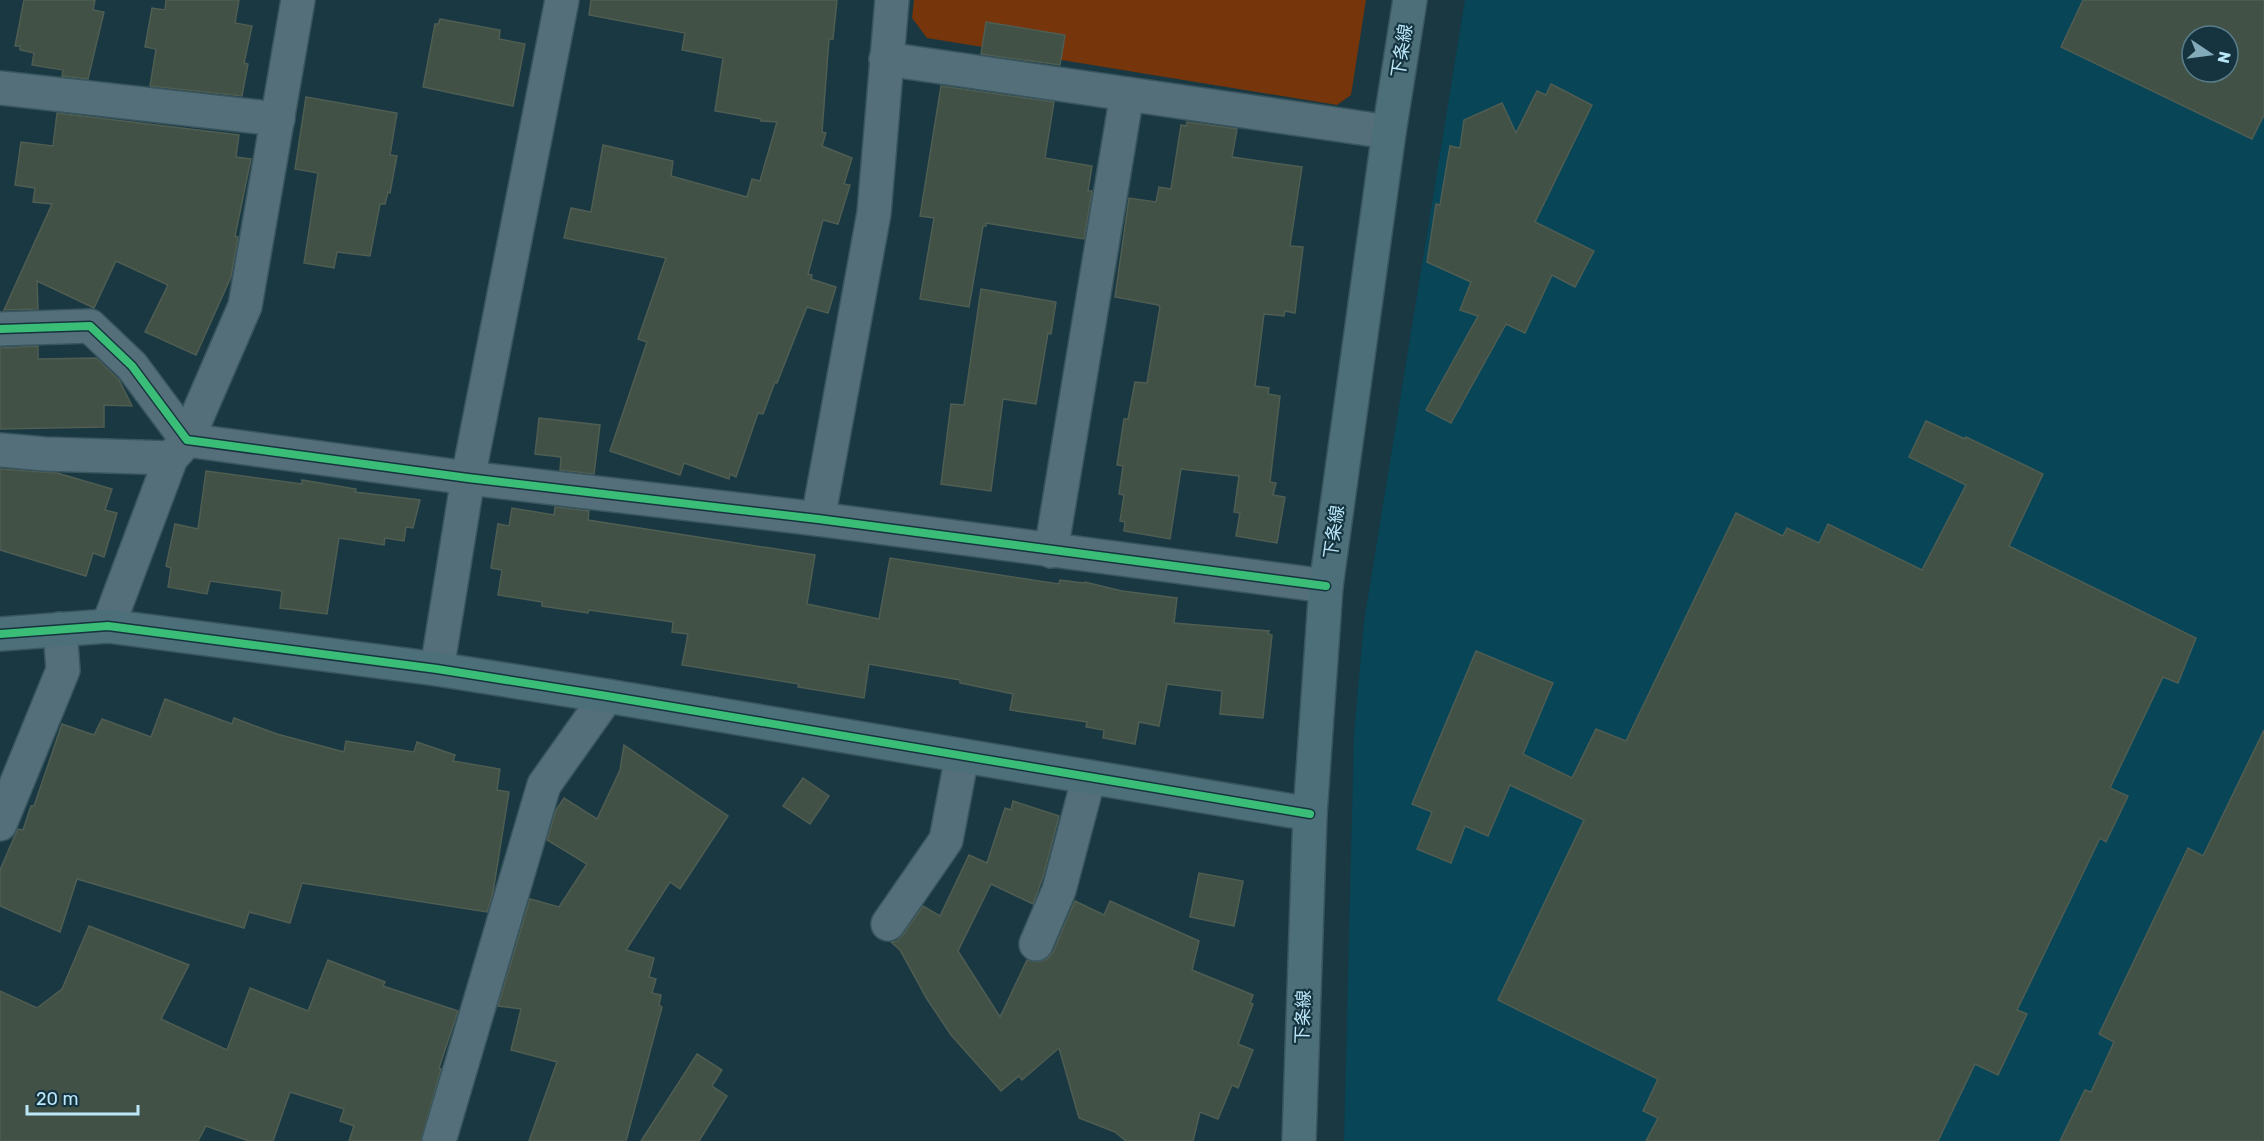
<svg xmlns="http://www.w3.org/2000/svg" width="2264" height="1141" font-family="Rubik,'Noto Sans JP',sans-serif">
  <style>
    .built { fill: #084557; fill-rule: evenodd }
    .green { fill: #76350b }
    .building { fill: #425146; stroke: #4f5d53; stroke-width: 1.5; fill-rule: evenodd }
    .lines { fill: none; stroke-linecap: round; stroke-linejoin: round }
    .street-casing { stroke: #39565f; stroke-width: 36 }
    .secondary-casing { stroke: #39565f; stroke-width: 36 }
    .street { stroke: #546f79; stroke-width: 33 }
    .secondary { stroke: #4d6f7a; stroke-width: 33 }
    .cycleway-casing { stroke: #16343f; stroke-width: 11 }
    .cycleway { stroke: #3abd76; stroke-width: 8 }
    .labels { text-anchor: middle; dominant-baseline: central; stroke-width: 4.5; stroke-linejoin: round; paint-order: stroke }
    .street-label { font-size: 18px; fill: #bbe7f9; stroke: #16343f }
  </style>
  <rect width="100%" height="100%" fill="#193841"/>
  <!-- built -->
  <path class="built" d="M1465,0H2264V1141H1344L1354,734L1364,622ZM2192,36H2228V72H2192Z"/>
  <!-- green -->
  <path class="green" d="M914,0H1366L1351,95L1337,105L927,38L912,18Z"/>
  <!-- building -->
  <g class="building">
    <path d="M24,0H95L93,10L104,12L88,79L62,76L63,70L32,65L34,53L20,50V46H15Z"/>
    <path d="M166,0H239L235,23L252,26L244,63L248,64L242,96L150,86L156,49L145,47L152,8L165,10Z"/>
    <path d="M591,0H837L833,39H829L822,132L826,133L822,146L852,158L844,184L850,185L838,224L823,220L808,274L812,275L811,279L836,287L828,313L807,307L777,383L775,382L763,414L758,413L736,477L730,474L729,479L684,463L680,475L610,451L647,342L638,339L666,258L564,238L571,208L591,212L603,145L673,161L671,176L747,197L752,179L760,181L777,122L761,121V119L715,111L723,58L682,50L685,33L589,15Z"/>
    <path d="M2083,0H2264V115L2252,139L2061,47ZM2192,36H2228V72H2192Z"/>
    <path d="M440,19L500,30L499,39L525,44L513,106L423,87L435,24H438Z"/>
    <path d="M986,22L1065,35L1060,65L981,54Z"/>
    <path d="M1551,84L1592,105L1535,222L1594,251L1575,287L1552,275L1525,333L1506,324L1451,423L1426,410L1478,316L1460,310L1471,282L1427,262L1436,204L1440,205L1450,146L1460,148L1464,120L1502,103L1516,133L1537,91L1546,95Z"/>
    <path d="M941,86L1054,102L1045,158L1092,166L1088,191H1092L1084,239L986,223V226H983L969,307L920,299L934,218L920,216Z"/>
    <path d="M306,97L397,113L390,155L397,156L390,193L388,192L385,204H380L370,256L337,252L334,268L304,263L318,173L295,169Z"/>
    <path d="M57,113L239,135L236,157L251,159L235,236L238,237L231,277L196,355L145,332L168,285L116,261L94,308L37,281L38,309L4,310L52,204L33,202L35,188L15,185L21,142L53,146Z"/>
    <path d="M1187,122L1237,129L1232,157L1302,167L1290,246L1303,247L1295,313L1285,311L1284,316L1264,314L1255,386L1269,388L1268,394L1280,396L1270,482L1276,483L1273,495L1285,497L1277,543L1236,536L1240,513L1234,512L1239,476L1181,469L1170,539L1124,531L1125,522L1120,521L1124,495L1119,494L1123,466L1117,465L1124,419H1128L1135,382L1147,383L1160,307L1158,305L1115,297L1129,198L1156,202L1159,187L1171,189L1181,125L1186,126Z"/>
    <path d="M981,289L1056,302L1051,334L1048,333L1036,404L1003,399L991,491L941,484L951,404L964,405Z"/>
    <path d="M38,346V359L96,358L119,380L132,406L104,405V427L0,429V348Z"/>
    <path d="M539,418L600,425L594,474L560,470L561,457L535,454Z"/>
    <path d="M1926,421L1965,439L1966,437L2043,474L2009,546L2196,638L2178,683L2163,677L2110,788L2128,796L2106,842L2100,838L2017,1010L2027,1014L1998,1075L1975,1064L1938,1141H1646L1658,1118L1643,1111L1658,1079L1498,1000L1584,820L1510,785L1488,836L1465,826L1451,863L1417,849L1432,812L1412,804L1476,651L1553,683L1523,754L1572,778L1596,729L1626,741L1736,513L1783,536L1787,528L1819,543L1828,524L1922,570L1966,485L1909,457Z"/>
    <path d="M0,469L57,473L112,489L105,510L117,513L104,557L93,553L86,576L0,550Z"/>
    <path d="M206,471L302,484V480L356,489L355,492L420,500L413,528L406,527L404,541L385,538L384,545L339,538L327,614L280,608L282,591L210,581L207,594L168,587L171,568L166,566L175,524L198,529Z"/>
    <path d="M555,507L589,511L588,520L815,555L807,604L879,619L890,558L1059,584L1060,580L1084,583L1085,582L1122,591L1177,598L1174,623L1269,631L1268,634L1272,635L1263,718L1220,714L1222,691L1167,684L1159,726L1139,722L1135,744L1103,738L1104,730L1086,727L1087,722L1010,710L1013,694L960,683V680L869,664L864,698L798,687L799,684L682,665L688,634L672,632L673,622L589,610L588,613L542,606V602L498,595L502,570L491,568L498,524L509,526L512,508L554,515Z"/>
    <path d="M165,699L232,724L234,718L277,734L344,752L346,741L414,752L417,742L455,755L453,761L500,769L497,790L509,792L493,892L487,912L302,883L290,923L249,912L244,928L77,879L60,932L0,906V870L16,833L18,829L23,830L31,806H34L62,724L94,735L102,719L151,737Z"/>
    <path d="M2264,730V1141H2060L2085,1090L2091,1092L2114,1042L2099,1034L2188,848L2203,856Z"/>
    <path d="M624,745L728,816L680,889L670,882L626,950L654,958L649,977L656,979L652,993L661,995L659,1005L662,1007L626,1141H529L557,1062L511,1050L521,1009L498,1006L530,899L559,907L587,864L547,840L556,810L564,798L597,819L620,770Z"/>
    <path d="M803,778L829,796L810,824L783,806Z"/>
    <path d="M1013,801L1059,816L1043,877L1033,904L991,884L958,951L1000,1017L1027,960L1039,962L1047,959L1053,952L1075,901L1104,915L1110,901L1199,941L1192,970L1253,995L1250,1003L1253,1004L1238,1044L1253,1050L1238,1088L1232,1085L1218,1119L1200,1112L1193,1141H1126L1115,1132L1079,1118L1059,1048L1022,1080L1019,1076L1001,1091L951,1035L927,999L900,950L891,942L897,941L903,935L923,906L940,916L969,855L987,863L1005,808L1011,810Z"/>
    <path d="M1199,873L1243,881L1234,926L1190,917Z"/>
    <path d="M89,926L189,965L161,1019L227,1050L250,988L308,1011L328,960L385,982L383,986L458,1011L439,1068L441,1069L421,1141H349L354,1126L340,1121L344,1109L290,1092L273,1141H249L206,1126L198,1141H0V991L37,1008L62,989Z"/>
    <path d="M697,1054L722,1070L712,1086L727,1096L699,1141H641Z"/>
  </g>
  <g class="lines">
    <defs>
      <g id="street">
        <path d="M886,59L1389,132"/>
        <path d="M0,88L278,119"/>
        <path d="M0,329L90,326L132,366L187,440L468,478L818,519L1326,586"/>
        <path d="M0,450L45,454L171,458"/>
        <path d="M818,519L874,213L892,0"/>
        <path d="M1051,551L1127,94"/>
        <path d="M108,626L171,458L187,440L245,306L298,0"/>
        <path d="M437,669L468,478L562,0"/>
        <path d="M0,824L63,670L60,629"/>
        <path d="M888,924L946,840L962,756"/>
        <path d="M1036,944L1059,890L1089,777"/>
        <path d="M439,1141L544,785L607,696"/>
      </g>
      <g id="secondary">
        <path d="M0,634L108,626L437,669L607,696L1310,814"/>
        <path d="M1299,1141L1310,814L1326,586L1389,132L1410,0"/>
      </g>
    </defs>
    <!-- street casing -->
    <use href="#street" class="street-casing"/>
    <!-- secondary casing -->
    <use href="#secondary" class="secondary-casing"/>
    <!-- street -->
    <use href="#street" class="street"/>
    <!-- secondary -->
    <use href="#secondary" class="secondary"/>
    <defs>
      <g id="cycleway">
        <path d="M0,329L90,326L132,366L187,440L468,478L818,519L1326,586"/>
        <path d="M0,634L108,626L437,669L607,696L1310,814"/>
      </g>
    </defs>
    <!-- cycleway casing -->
    <use href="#cycleway" class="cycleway-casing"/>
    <!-- cycleway -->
    <use href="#cycleway" class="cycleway"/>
  </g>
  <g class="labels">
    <!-- street labels -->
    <g class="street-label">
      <text transform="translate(1402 51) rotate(-81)">下条線</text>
      <text transform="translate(1334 532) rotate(-82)">下条線</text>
      <text transform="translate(1303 1017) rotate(-88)">下条線</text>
    </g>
  </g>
  <!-- north arrow -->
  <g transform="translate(2210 54) rotate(103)"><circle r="28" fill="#16343f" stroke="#587c89" stroke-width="1.5"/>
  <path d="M0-4.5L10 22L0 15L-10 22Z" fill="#82aab9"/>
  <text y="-9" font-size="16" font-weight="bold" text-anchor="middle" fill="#bbe7f9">N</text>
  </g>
  <!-- scale -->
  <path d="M27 1105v9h111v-9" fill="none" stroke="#bbe7f9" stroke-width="3"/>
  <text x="36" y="1105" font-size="18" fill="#bbe7f9" stroke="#16343f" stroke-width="4.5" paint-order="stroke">20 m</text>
</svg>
